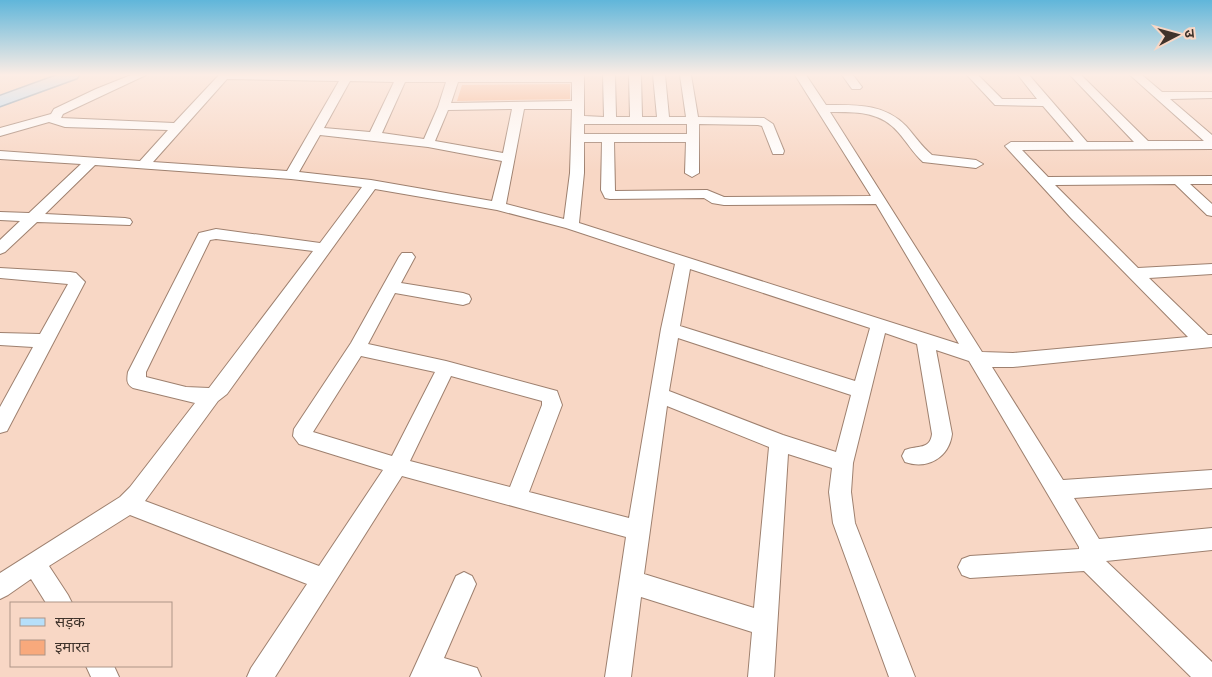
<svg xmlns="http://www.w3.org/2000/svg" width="1212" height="677" font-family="'DejaVu Sans','Noto Sans Devanagari',sans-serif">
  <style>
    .building { fill: #f8a97c }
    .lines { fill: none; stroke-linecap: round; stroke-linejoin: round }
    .minor-casing { stroke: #9e806f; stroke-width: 2 }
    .major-casing { stroke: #6d95af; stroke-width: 3 }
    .minor { fill: #fff; fill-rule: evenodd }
    .major { fill: #b6dffa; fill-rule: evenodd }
  </style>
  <rect width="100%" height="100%" fill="#f8d7c5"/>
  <!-- building -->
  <path class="building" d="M570,84V99L457,101L462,85Z"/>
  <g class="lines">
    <defs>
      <g id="minor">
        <path d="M131,75H146L63,114L61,118L174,123L219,75H584V116L604,117L603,75H615L616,117H630L629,75H641L642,117H657L653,75H665L669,117H686L680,75H691L698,117L764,118L773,124L784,151L783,154H773L762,126L758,125L699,124V173L692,177L685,173L686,142H614L615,191L707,190L724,197L871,196L795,75H806L826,105C855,105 884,103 906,126C915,136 922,147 932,155L976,160L983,164L976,168L923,162C913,153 907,142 898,132C880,111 856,112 830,112L982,352L1013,353L1188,337L1070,217L1005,146L1011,142H1074L1043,106L995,105L967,75H978L1002,99H1037L1018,75H1029L1087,142H1134L1070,75H1081L1148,141H1204L1130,75H1142L1162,92H1212V98L1170,99L1212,135V149L1022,150L1048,177L1212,176V184H1190L1212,204V216L1207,215L1175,184L1055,185L1138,268L1212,264V274L1149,278L1208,335H1212V347L1013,367H992L1063,480L1212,470V488L1074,498L1099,539L1212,528V550L1106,561L1212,662V677H1191L1084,571L970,578L962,575L958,567L962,559L970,556L1079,549V547L969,361L936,350L952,434C949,458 927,470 905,462L902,456L905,450C918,445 930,450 932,434L917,344L885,333L853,463L851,492L855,523L915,677H889L833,523L829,492L832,468L788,454L774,677H748L752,632L641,597L631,677H605L626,537L402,476L275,677H247L251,668L307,584L130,515L49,566L68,595L72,603H46L31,579L8,595L0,599V573L120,497L130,487L195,403L133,388C126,384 127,379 128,372L199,233L216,229L320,243L362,187L291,179L95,165L45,214L125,218L130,219L132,222L130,225L37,222L5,252L0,254V240L20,221L0,220V212L29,213L81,164L0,159V151L140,161L168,130L65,127L49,122L0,136V128L51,114L54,109L96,89ZM227,79L339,81L287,171L153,162ZM350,81L394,82L370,132L324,128ZM405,82H446L438,107L424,139L382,133ZM458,82H572V101L451,103ZM512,109L503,153L435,141L448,110ZM524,109H572L570,173L564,219L506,204ZM584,124H687V134H584ZM320,135L428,147L502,161L492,201L371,180L299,172ZM584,142H602L601,190L605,198L610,199L704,198L712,203L724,205L876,204L959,344L579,223L584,173ZM375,189L497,210L566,228L675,264L661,329L629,518L529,492L562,405L557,391L446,361L368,344L395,293L463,305L469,303L471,299L469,295L463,293L401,283L415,257L412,253H402L399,257L351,343L294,429L293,436L299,444L383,470L319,566L145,501L218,401L227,394ZM216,239L313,251L209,388L186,387L146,377V372L210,240ZM690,269L870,328L855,381L680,326ZM678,338L851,395L836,452L783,435L669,391ZM361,356L435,372L392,456L313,432ZM451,376L542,401V405L510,487L410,461ZM667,406L769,447L754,608L644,574Z"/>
        <path d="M842,75H853L862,87L860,89H852Z"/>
        <path d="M0,268L70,272L76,273L85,282L7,431L0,433V407L33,347L0,345V333L40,334L68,284L0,278Z"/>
        <path d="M464,572L472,576L476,584L444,658L477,668L481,677H410L456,576Z"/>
        <path d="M86,666H114L119,677H91Z"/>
      </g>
      <path id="major" d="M58,75H79L77,78L0,106V96Z"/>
    </defs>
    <!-- minor casing -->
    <use href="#minor" class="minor-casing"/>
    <!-- major casing -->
    <use href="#major" class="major-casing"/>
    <!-- minor -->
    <use href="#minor" class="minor"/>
    <!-- major -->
    <use href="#major" class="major"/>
  </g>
  <!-- sky -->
  <linearGradient id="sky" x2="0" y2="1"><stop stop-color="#60b6da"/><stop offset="0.44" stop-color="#fcede5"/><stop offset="1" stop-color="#fcede5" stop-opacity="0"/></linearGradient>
  <rect width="1212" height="170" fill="url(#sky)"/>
  <!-- legend -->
  <rect x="10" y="602" width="162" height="65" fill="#f8d7c5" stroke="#ae9587"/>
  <rect x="20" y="618" width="25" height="8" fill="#b6dffa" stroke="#ae9587"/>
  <text x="55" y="627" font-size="15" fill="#3f332b">सड़क</text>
  <rect x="20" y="640" width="25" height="15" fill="#f8a97c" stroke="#ae9587"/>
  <text x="55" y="652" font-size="15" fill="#3f332b">इमारत</text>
  <!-- north arrow -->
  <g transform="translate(1177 35) rotate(84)" stroke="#f8d7c5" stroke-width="4" paint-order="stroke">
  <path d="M0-4L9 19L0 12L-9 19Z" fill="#3f332b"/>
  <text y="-8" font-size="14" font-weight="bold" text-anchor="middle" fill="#3f332b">उ</text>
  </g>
</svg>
